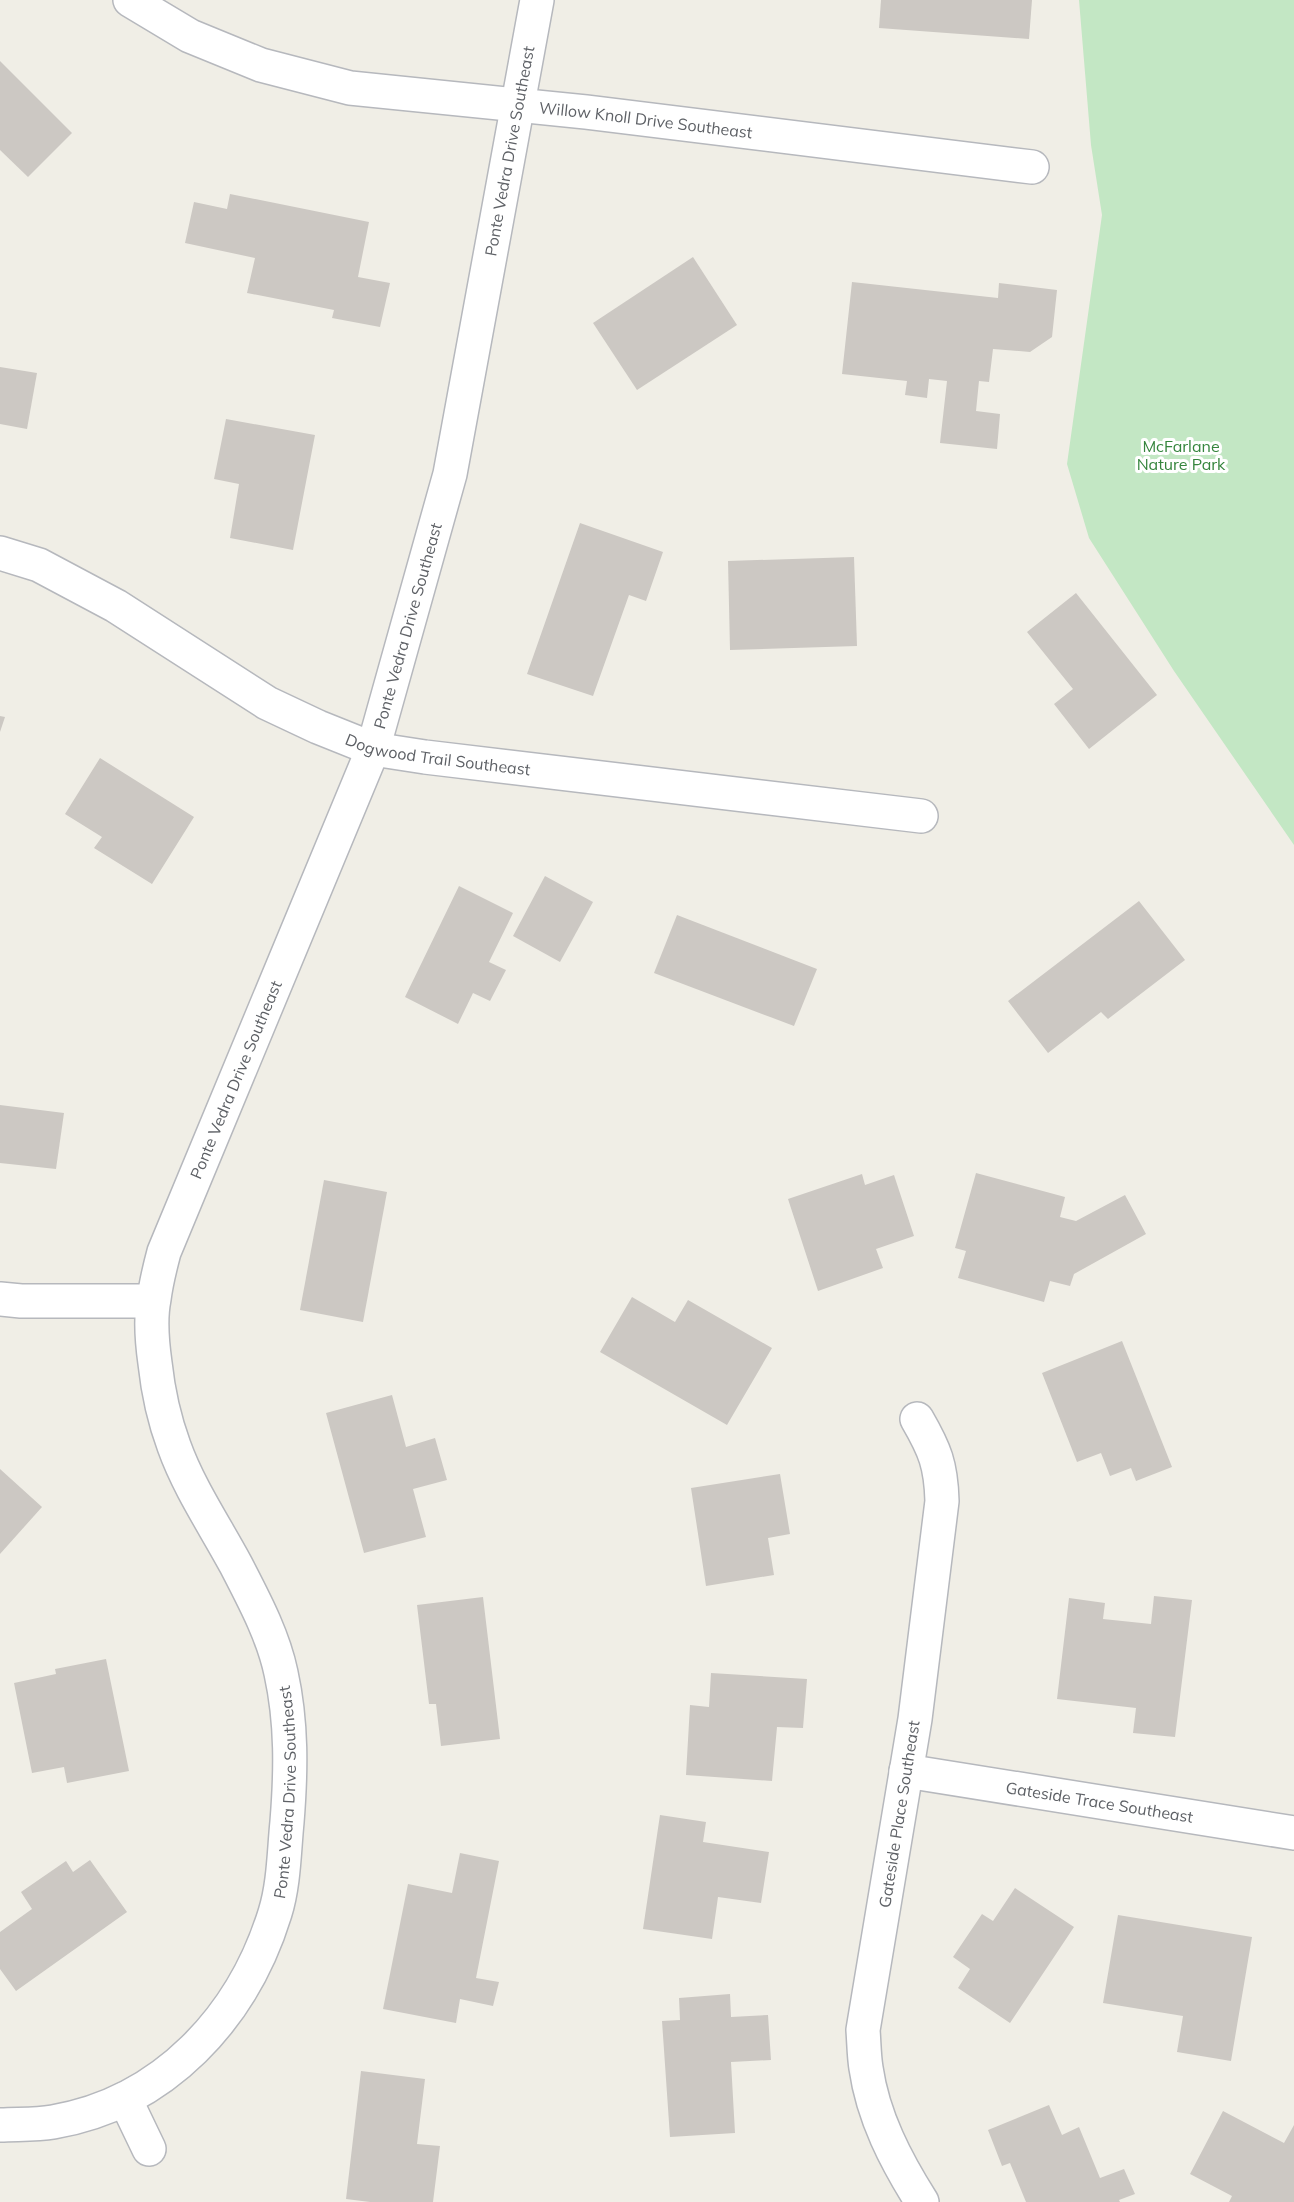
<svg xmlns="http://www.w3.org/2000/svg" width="1294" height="2202" font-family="Mulish,sans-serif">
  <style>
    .green { fill: #c3e7c4 }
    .building { fill: #ccc8c3 }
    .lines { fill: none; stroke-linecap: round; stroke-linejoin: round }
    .minor-casing { stroke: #b6b8bd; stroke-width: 36 }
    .minor { stroke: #fff; stroke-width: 33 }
    .labels { text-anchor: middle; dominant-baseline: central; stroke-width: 6; stroke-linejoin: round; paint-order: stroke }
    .street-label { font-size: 16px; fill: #5e6166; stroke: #fff }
    .park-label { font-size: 16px; fill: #35853d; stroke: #fff }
  </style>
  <rect width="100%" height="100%" fill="#f0eee6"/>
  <!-- green -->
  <path class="green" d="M1079,0H1294V845L1174,671L1089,538L1067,464L1102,215L1091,145Z"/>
  <!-- building -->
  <g class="building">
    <path d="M881,0H1032L1029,39L879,28Z"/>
    <path d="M0,61L72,133L28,177L0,150Z"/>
    <path d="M230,194L369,222L358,277L390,283L380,327L332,318L334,310L247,293L255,258L185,243L194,202L227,209Z"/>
    <path d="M693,257L737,325L637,390L593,323Z"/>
    <path d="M852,282L998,298L999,283L1057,290L1052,337L1030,352L993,349L989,382L979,381L976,411L1000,414L997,449L940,443L947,381L929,379L927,398L905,395L907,381L842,374Z"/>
    <path d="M0,367L37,373L27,429L0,424Z"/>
    <path d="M226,419L315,435L293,550L230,538L239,484L214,479Z"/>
    <path d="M580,523L663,552L646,601L629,595L593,696L527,674Z"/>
    <path d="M854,557L857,646L730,650L728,561Z"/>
    <path d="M1076,593L1157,695L1089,749L1054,704L1073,689L1027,632Z"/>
    <path d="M0,716L5,717L0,732Z"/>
    <path d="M100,758L194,817L152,884L94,848L102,837L65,814Z"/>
    <path d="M545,876L593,902L560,962L513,936Z"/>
    <path d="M459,886L513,913L489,962L506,970L490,1001L473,993L458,1024L405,997Z"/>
    <path d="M1139,901L1185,960L1108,1019L1101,1012L1048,1053L1008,1001Z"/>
    <path d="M677,915L817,969L794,1026L654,973Z"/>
    <path d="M0,1105L64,1113L56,1169L0,1163Z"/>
    <path d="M976,1173L1065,1197L1060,1217L1076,1221L1125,1195L1146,1234L1074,1274L1070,1286L1050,1281L1044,1302L958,1278L966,1251L955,1248Z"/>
    <path d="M862,1174L865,1185L894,1175L914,1236L876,1249L883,1268L818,1291L788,1199Z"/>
    <path d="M324,1180L387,1192L363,1322L300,1310Z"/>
    <path d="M632,1297L675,1322L688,1300L772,1348L727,1425L600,1352Z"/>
    <path d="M1122,1341L1172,1467L1136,1481L1131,1468L1110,1476L1101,1453L1077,1462L1042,1373Z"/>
    <path d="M392,1395L406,1447L435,1438L447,1480L413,1489L426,1537L364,1553L326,1413Z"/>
    <path d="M0,1469L42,1507L0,1554Z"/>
    <path d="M780,1474L790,1534L768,1538L774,1575L706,1586L691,1488Z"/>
    <path d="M1154,1596L1192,1600L1175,1737L1133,1733L1136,1708L1057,1699L1069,1598L1105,1603L1103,1619L1151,1624Z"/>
    <path d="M483,1597L500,1739L441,1746L436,1704H429L417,1605Z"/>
    <path d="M106,1659L129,1771L67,1783L64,1767L32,1773L14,1683L56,1674L55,1669Z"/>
    <path d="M711,1673L807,1679L803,1728L777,1727L772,1781L686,1775L690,1705L709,1707Z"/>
    <path d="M660,1815L706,1822L703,1842L769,1852L761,1903L718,1897L712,1939L643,1929Z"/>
    <path d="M460,1853L499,1861L476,1978L499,1982L493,2006L460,1999L456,2023L383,2009L408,1884L452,1893Z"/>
    <path d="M90,1860L127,1912L16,1991L0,1969V1932L32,1909L21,1892L66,1861L73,1872Z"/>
    <path d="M1015,1888L1074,1927L1010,2023L958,1988L970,1969L953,1957L982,1914L993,1921Z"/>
    <path d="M1118,1915L1252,1937L1231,2061L1177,2052L1183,2016L1103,2003Z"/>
    <path d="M730,1994L731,2017L768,2015L771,2060L731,2062L735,2133L670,2137L662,2021L680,2020L679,1998Z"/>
    <path d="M361,2071L425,2079L417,2144L440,2146L433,2202H370L346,2199Z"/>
    <path d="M1049,2105L1062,2135L1079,2127L1100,2178L1124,2169L1135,2194L1119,2200L1120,2202H1026L1010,2163L1002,2166L988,2130Z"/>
    <path d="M1223,2111L1284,2143L1294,2125V2202H1229L1232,2196L1190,2174Z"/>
  </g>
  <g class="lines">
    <defs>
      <g id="minor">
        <path id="s1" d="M130,0L190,36L261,65L350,88L586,112L1032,167"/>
        <path id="s2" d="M0,553L39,565L116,606L267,703L318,727L373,749L425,757L921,816"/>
        <path d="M0,1299L21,1301H153"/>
        <path d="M917,1419C935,1450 941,1465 942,1501L915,1719L863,2030C864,2043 864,2056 866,2068C873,2117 896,2161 922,2202"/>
        <path id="s3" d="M906,1771L1294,1833"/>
        <path d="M125,2099L149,2149"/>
        <path id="s4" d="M0,2125C18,2124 36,2125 53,2122C164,2103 243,2017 275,1913C284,1884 284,1852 287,1822C291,1772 292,1723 281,1673C273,1635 254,1600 236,1565C215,1526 189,1488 174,1446C164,1419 158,1391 155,1363C152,1342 150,1319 154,1299C156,1283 160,1267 164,1252L373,749L450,474L537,0"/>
      </g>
    </defs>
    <!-- minor casing -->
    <use href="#minor" class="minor-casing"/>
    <!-- minor -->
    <use href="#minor" class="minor"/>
  </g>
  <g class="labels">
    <!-- street labels -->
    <g class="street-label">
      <text stroke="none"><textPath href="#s1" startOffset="536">Willow Knoll Drive Southeast</textPath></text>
      <text stroke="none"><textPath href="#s4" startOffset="2224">Ponte Vedra Drive Southeast</textPath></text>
      <text stroke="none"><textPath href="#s4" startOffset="1738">Ponte Vedra Drive Southeast</textPath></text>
      <text stroke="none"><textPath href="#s2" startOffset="488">Dogwood Trail Southeast</textPath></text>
      <text stroke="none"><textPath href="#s4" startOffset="1252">Ponte Vedra Drive Southeast</textPath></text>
      <text stroke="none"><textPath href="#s4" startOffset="496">Ponte Vedra Drive Southeast</textPath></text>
      <text stroke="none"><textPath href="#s3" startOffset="196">Gateside Trace Southeast</textPath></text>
      <text transform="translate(899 1814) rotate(-81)">Gateside Place Southeast</text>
    </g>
    <!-- park labels -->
    <g class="park-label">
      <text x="1181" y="446">McFarlane<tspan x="1181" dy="18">Nature Park</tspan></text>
    </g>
  </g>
</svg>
